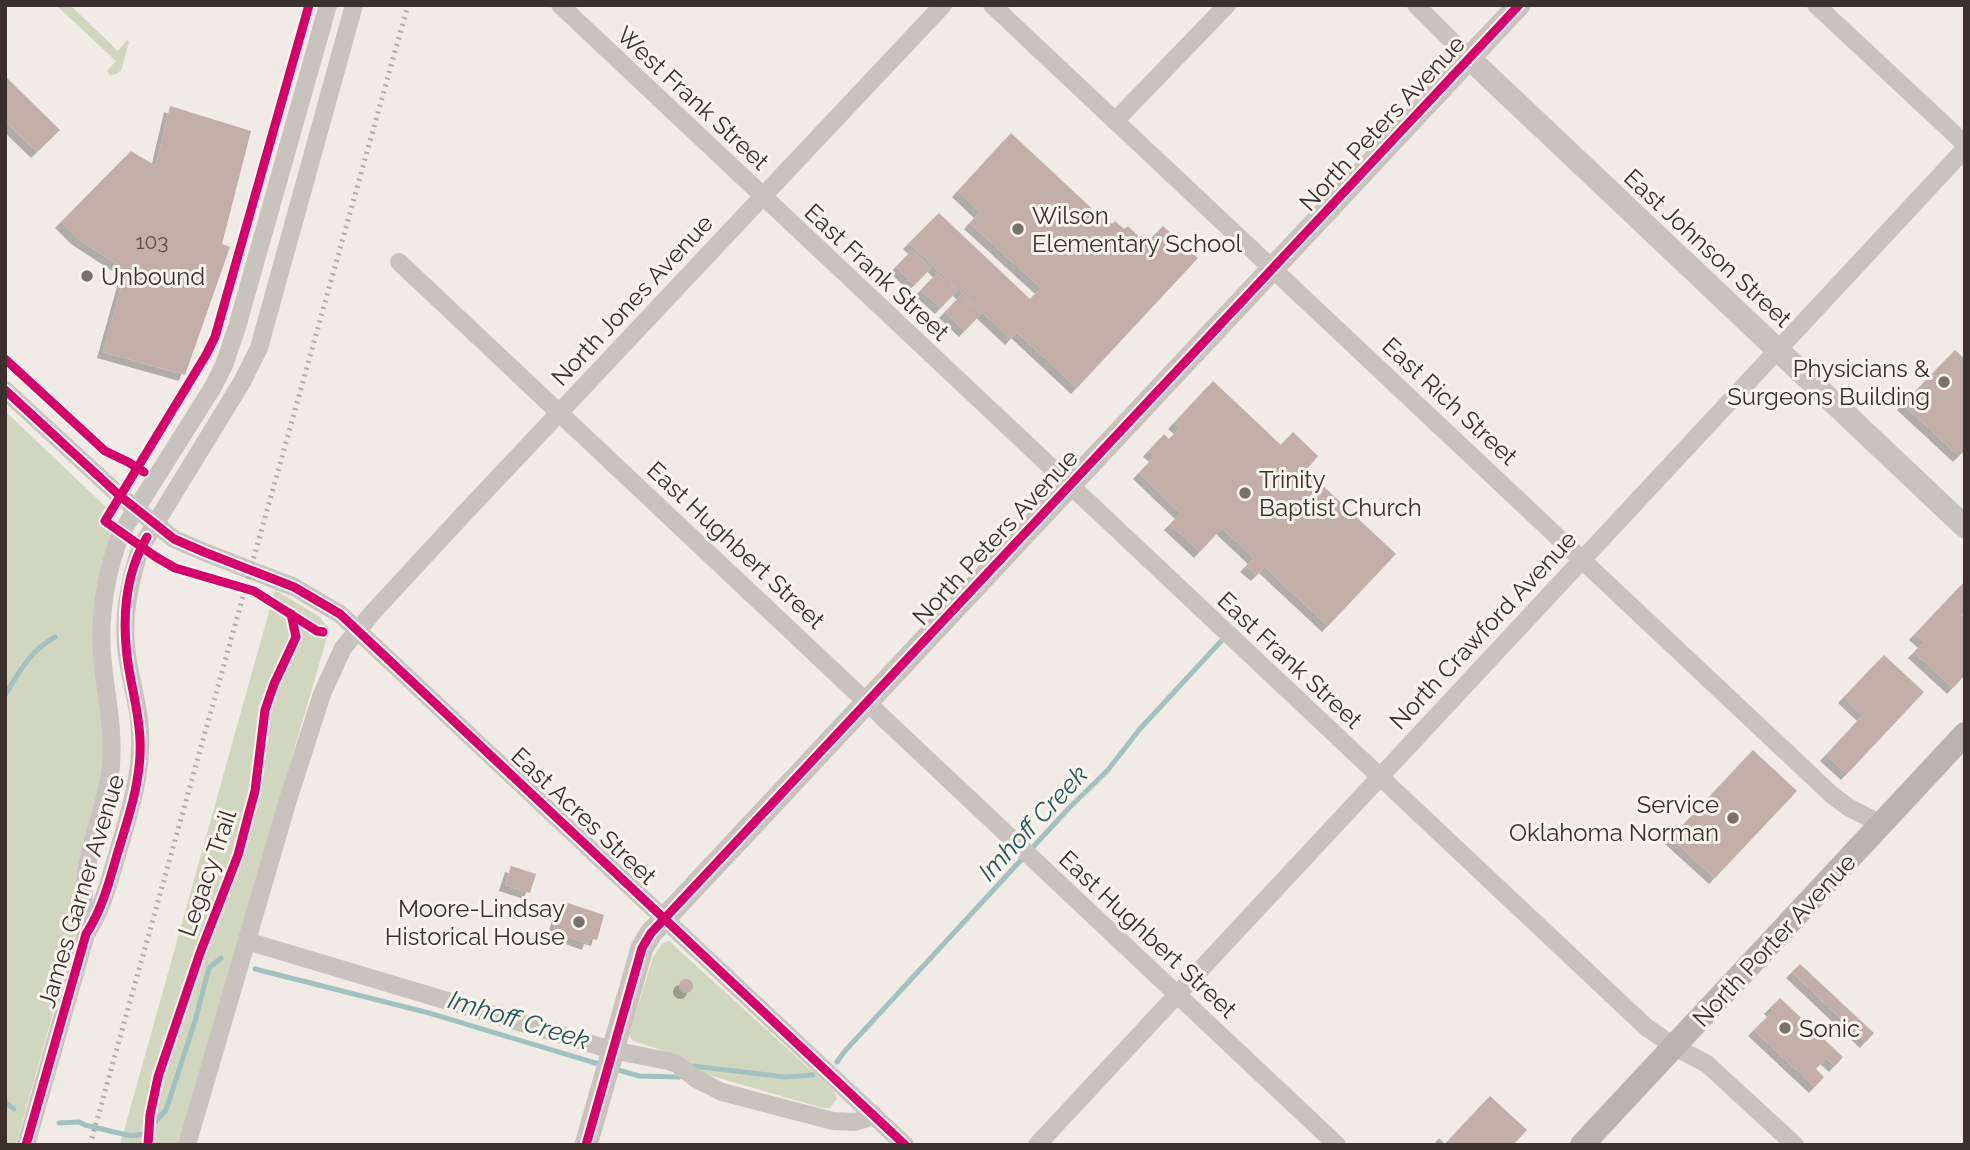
<svg xmlns="http://www.w3.org/2000/svg" width="1970" height="1150" font-family="Raleway,sans-serif">
  <style>
    .green { fill: #d1d6bf }
    .lines { fill: none; stroke-linecap: round; stroke-linejoin: round }
    .stream { stroke: #a1c2c1; stroke-width: 5 }
    .building { fill: #c3afa7; filter: url(#shadow) }
    .minor { stroke: #c9c3be; stroke-width: 18 }
    .tertiary { stroke: #c9c3be; stroke-width: 23 }
    .secondary { stroke: #bab3ae; stroke-width: 24 }
    .rail { stroke: #b1aca8; stroke-width: 5; stroke-dasharray: 2 5; stroke-linecap: butt }
    .cycleway-casing { stroke: #fbf5ee; stroke-width: 13 }
    .cycleway { stroke: #d6006c; stroke-width: 9 }
    .poi-dot { fill: #7a716c; stroke: #fbf5ee; stroke-width: 2.5 }
    .labels { text-anchor: middle; dominant-baseline: central; stroke-width: 6; stroke-linejoin: round; paint-order: stroke }
    .number-label { font-size: 21px; fill: #5d504a }
    .street-label { font-size: 24px; fill: #3b302b; stroke: #fbf5ee }
    .poi-label { font-size: 24px; fill: #3b302b; stroke: #fbf5ee; text-anchor: start }
    .water-label { font-size: 26px; font-style: italic; fill: #1f5a5e; stroke: #fbf5ee }
  </style>
  <defs>
    <filter id="shadow"><feDropShadow dx="-6" dy="6" stdDeviation="0" flood-color="#0004"/></filter>
  </defs>
  <rect width="100%" height="100%" fill="#f0ebe5"/>
  <!-- green -->
  <g class="green">
    <path d="M56,5H70L118,51L127,40L129,42L121,71L116,74L110,75L107,71L116,61Z"/>
    <path d="M5,411L108,509C121,522 113,535 108,551L107,747L79,891L76,931L16,1145H5Z"/>
    <path d="M275,590L320,617L329,630L179,1145H120Z"/>
    <path d="M669,941L834,1091L837,1099L830,1108H823L701,1073L681,1056L633,1041L629,1035L653,957L663,943Z"/>
  </g>
  <g class="lines">
    <!-- stream -->
    <g class="stream">
      <path d="M5,695C19,672 31,650 55,637"/>
      <path d="M255,969L429,1013L602,1065"/>
      <path d="M837,1062L844,1052L1069,808L1108,770L1139,730L1224,638"/>
      <path d="M615,1069L639,1076L679,1077L693,1066L785,1077L813,1075"/>
      <path d="M5,1102L14,1109"/>
      <path d="M59,1123L79,1122L85,1125L131,1136L144,1134L166,1110L169,1101L195,1021L209,968L221,958"/>
    </g>
  </g>
  <!-- building -->
  <g class="building">
    <path d="M5,76L60,130L37,152L5,121Z"/>
    <path d="M170,106L251,131L222,244L230,247L185,375L103,352L126,270L77,238L61,222L131,151L156,166Z"/>
    <path d="M1011,133L1101,217L1103,216L1112,224L1115,221L1124,229L1128,226L1146,244L1163,226L1198,258L1077,388L1017,332L1011,339L909,243L939,213L1030,299L1041,288L970,223L980,212L958,191Z"/>
    <path d="M912,250L931,268L915,285L896,267Z"/>
    <path d="M937,273L957,291L941,308L921,290Z"/>
    <path d="M961,295L981,314L965,331L945,312Z"/>
    <path d="M1955,350L1965,359V450L1959,456L1903,404Z"/>
    <path d="M1213,381L1281,445L1293,432L1318,456L1306,470L1396,554L1328,626L1265,567L1257,575L1246,566L1254,558L1222,528L1200,552L1170,524L1181,513L1139,473L1155,456L1149,451L1164,434L1169,439L1180,428L1174,423Z"/>
    <path d="M1965,581V613L1962,615L1965,618V675L1953,688L1914,652L1924,642L1915,634Z"/>
    <path d="M1884,655L1924,692L1847,774L1826,755L1863,715L1844,697Z"/>
    <path d="M1753,750L1797,791L1715,878L1671,838Z"/>
    <path d="M511,866L536,874L530,893L505,885Z"/>
    <path d="M562,901L604,915L597,940L590,938L588,944L563,935V931L554,928Z"/>
    <path d="M1800,964L1874,1033L1866,1042L1792,972Z"/>
    <circle cx="686" cy="986" r="7"/>
    <path d="M1780,998L1843,1057L1835,1066L1826,1058L1816,1069L1824,1077L1815,1087L1754,1030L1773,1011L1770,1008Z"/>
    <path d="M1490,1096L1527,1130L1513,1145H1433L1439,1138L1445,1144Z"/>
  </g>
  <g class="lines">
    <!-- minor -->
    <g class="minor">
      <path d="M560,5L1646,1027L1675,1047L1707,1064L1795,1145"/>
      <path d="M992,5L1832,795L1848,807L1881,824"/>
      <path d="M1416,5L1469,58"/>
      <path d="M1816,5L1965,144"/>
      <path d="M1115,121L1227,5"/>
      <path d="M399,262L1337,1145"/>
      <path d="M5,390L120,496L174,539L204,552L294,587L340,614L905,1145"/>
      <path d="M86,934C78,892 89,853 101,813C105,797 110,781 111,765C114,725 105,693 102,654C99,611 106,573 121,533L213,387L224,365L237,327L328,5"/>
      <path d="M247,941L612,1050L668,1061L677,1064L696,1079L722,1092L833,1121L855,1122L865,1119L873,1114"/>
      <path d="M26,1145L86,934C102,910 109,882 117,855C130,811 145,766 139,719C136,695 128,671 126,646C123,612 130,579 141,547L242,382L259,348L354,5"/>
      <path d="M187,1145L288,800L322,694L343,648L374,611L460,518L943,5"/>
      <path d="M1037,1145L1965,149"/>
    </g>
    <!-- tertiary -->
    <g class="tertiary">
      <path d="M1469,58L1965,527"/>
      <path d="M586,1145L642,948L651,933L1519,5"/>
    </g>
    <!-- secondary -->
    <path class="secondary" d="M1582,1145L1965,734"/>
    <!-- rail -->
    <path class="rail" d="M90,1145L408,5"/>
    <defs>
      <g id="cycleway">
        <path d="M309,5L215,337L206,355L105,521L156,557L175,568L254,591L317,631L323,632"/>
        <path d="M5,359L105,451L128,462L144,472"/>
        <path d="M5,390L120,496L174,539L204,552L294,587L340,614L905,1145"/>
        <path d="M26,1145L86,934C102,910 109,882 117,855C128,818 142,780 140,740C139,708 128,677 126,646C123,609 128,569 147,537"/>
        <path d="M148,1145L150,1115L158,1077L200,953L238,855L249,813L255,791L265,710L274,684L296,637L291,614"/>
        <path d="M586,1145L642,948L651,933L1519,5"/>
      </g>
    </defs>
    <!-- cycleway casing -->
    <use href="#cycleway" class="cycleway-casing"/>
    <!-- cycleway -->
    <use href="#cycleway" class="cycleway"/>
  </g>
  <!-- markers -->
  <g class="poi-dot">
    <circle cx="1018" cy="229" r="7"/>
    <circle cx="87" cy="276" r="7"/>
    <circle cx="1944" cy="382" r="7"/>
    <circle cx="1245" cy="493" r="7"/>
    <circle cx="1733" cy="818" r="7"/>
    <circle cx="579" cy="922" r="7"/>
    <circle cx="1785" cy="1028" r="7"/>
  </g>
  <g class="labels">
    <!-- number labels -->
    <g class="number-label">
      <text x="152" y="241">103</text>
    </g>
    <!-- street labels -->
    <g class="street-label">
      <text transform="translate(693 98) rotate(43)">West Frank Street</text>
      <text transform="translate(1382 123) rotate(-47)">North Peters Avenue</text>
      <text transform="translate(1708 248) rotate(43)">East Johnson Street</text>
      <text transform="translate(877 272) rotate(43)">East Frank Street</text>
      <text transform="translate(632 300) rotate(-47)">North Jones Avenue</text>
      <text transform="translate(1450 401) rotate(43)">East Rich Street</text>
      <text transform="translate(995 537) rotate(-47)">North Peters Avenue</text>
      <text transform="translate(736 545) rotate(43)">East Hughbert Street</text>
      <text transform="translate(1483 630) rotate(-47)">North Crawford Avenue</text>
      <text transform="translate(1290 660) rotate(43)">East Frank Street</text>
      <text transform="translate(584 816) rotate(43)">East Acres Street</text>
      <text transform="translate(207 873) rotate(-71)">Legacy Trail</text>
      <text transform="translate(81 891) rotate(-73)">James Garner Avenue</text>
      <text transform="translate(1148 934) rotate(43)">East Hughbert Street</text>
      <text transform="translate(1774 940) rotate(-47)">North Porter Avenue</text>
    </g>
    <!-- poi labels -->
    <g class="poi-label">
      <text x="1032" y="215">Wilson<tspan x="1032" dy="28">Elementary School</tspan></text>
      <text x="101" y="276">Unbound</text>
      <text x="1930" y="368" text-anchor="end">Physicians &amp;<tspan x="1930" dy="28">Surgeons Building</tspan></text>
      <text x="1259" y="479">Trinity<tspan x="1259" dy="28">Baptist Church</tspan></text>
      <text x="1719" y="804" text-anchor="end">Service<tspan x="1719" dy="28">Oklahoma Norman</tspan></text>
      <text x="565" y="908" text-anchor="end">Moore-Lindsay<tspan x="565" dy="28">Historical House</tspan></text>
      <text x="1799" y="1028">Sonic</text>
    </g>
    <!-- water labels -->
    <g class="water-label">
      <text transform="translate(1033 823) rotate(-47)">Imhoff Creek</text>
      <text transform="translate(519 1020) rotate(17)">Imhoff Creek</text>
    </g>
  </g>
  <!-- border -->
  <rect width="1970" height="1150" fill="none" stroke="#3b302b" stroke-width="14"/>
</svg>
